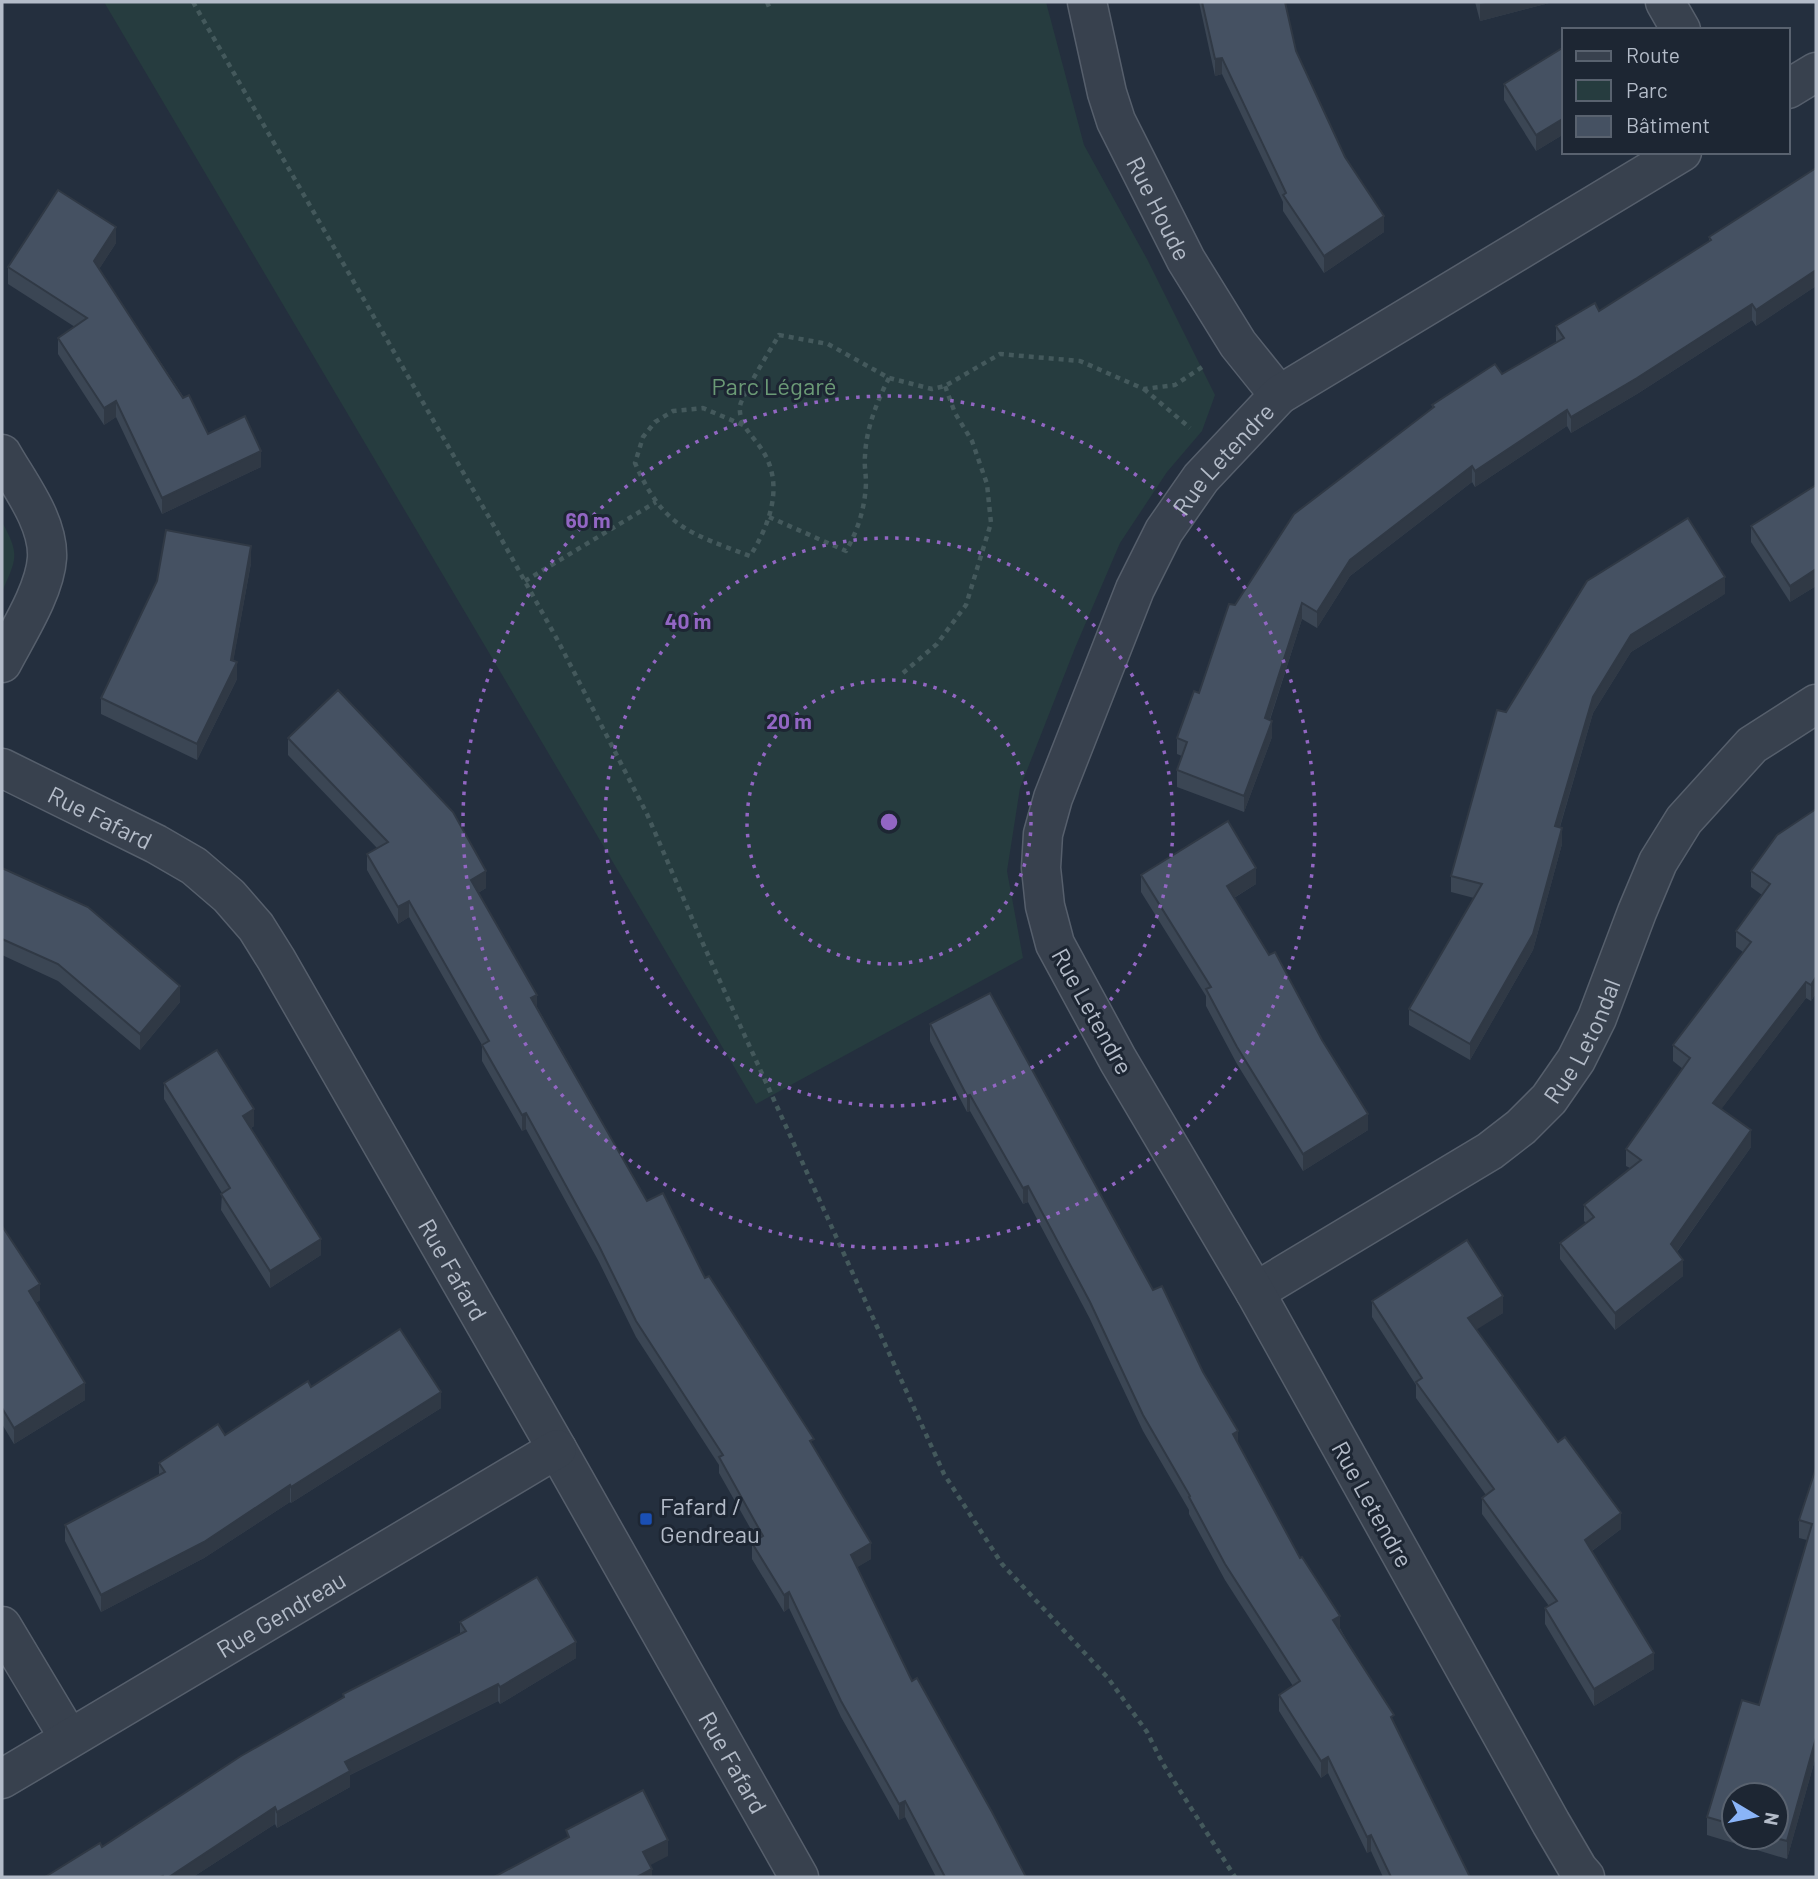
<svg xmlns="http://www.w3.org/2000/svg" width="1818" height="1879" font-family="Barlow,sans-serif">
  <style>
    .green { fill: #263c3f }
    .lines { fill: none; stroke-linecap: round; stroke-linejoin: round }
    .street-casing { stroke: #565f6c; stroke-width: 41 }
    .path { stroke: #44595c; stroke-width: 4.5; stroke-dasharray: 5 5; stroke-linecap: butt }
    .street { stroke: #38414e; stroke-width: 38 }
    .wall { fill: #3b4654; fill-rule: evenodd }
    .shaded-wall { fill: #303945 }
    .building { fill: #455162; stroke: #303945; stroke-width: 2 }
    .ring { fill: none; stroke: #9266c3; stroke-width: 3.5; stroke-dasharray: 3.5 7 }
    .transit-dot { fill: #1a4fb4; stroke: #1d2633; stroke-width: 2.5 }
    .labels { text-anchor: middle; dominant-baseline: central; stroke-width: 6; stroke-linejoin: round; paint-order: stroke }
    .street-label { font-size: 24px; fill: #b4bcc9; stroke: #1d2633 }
    .park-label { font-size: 24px; fill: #6b9a76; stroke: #1d2633 }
    .poi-label { font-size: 24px; fill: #b4bcc9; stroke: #1d2633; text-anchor: start }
    .centre { fill: #9266c3; stroke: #1d2633; stroke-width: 3.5 }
    .ring-label { font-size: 21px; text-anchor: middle; font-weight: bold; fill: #9266c3; stroke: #1d2633; stroke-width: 6; stroke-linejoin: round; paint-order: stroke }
  </style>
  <rect width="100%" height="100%" fill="#242f3e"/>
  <!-- green -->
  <g class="green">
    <path d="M104,2H1046L1084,145L1147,259L1215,395L1202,431L1167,472L1120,543L1075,648L1020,788L1007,871L1023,958L756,1104Z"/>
    <path d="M2,522C20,555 17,558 2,592Z"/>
  </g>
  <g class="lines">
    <defs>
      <g id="street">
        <path id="s1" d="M1087,2L1107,93L1116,121L1186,260L1238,344L1279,395"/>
        <path d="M1665,2L1681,30"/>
        <path d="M1788,89L1816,72"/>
        <path d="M2,454C19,484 49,522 47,558C45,591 17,634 2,663"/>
        <path id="s2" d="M2,768L156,844L194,866L229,896L256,927L276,959L557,1449L799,1877"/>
        <path id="s3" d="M1255,1292L1490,1151L1521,1127L1549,1099L1576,1060L1597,1018L1637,912L1658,862L1684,820L1752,745L1816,704"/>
        <path d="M2,1626L69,1738"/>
        <path id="s4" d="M2,1779L557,1449"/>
        <path id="s5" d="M1585,1877L1578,1869L1551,1823L1255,1292L1118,1060L1055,944L1045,906L1041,868L1043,834L1053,798L1135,589L1164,531L1201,478L1279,395L1682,152"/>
      </g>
    </defs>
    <!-- street casing -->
    <use href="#street" class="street-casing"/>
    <!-- path -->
    <g class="path">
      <path d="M193,2L498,533L557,639L647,814L704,946L944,1474L1002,1564L1108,1678L1147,1732L1163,1764L1235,1877"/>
      <path d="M767,2L769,7"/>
      <path d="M1144,389L1190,428"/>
      <path d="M743,425L703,408L673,411L655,422L643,437L635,463C663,527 689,533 750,556C769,526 784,487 764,453C755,437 738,426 740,406C741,397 772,347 779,335L828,344L889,378L932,389L945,386L1000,354L1080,361L1144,389L1175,385L1202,367"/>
      <path d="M769,517L846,551C858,530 865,508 866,483C866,474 864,465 865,456C866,429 877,401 889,378"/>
      <path d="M525,581L656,502"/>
      <path d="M903,673L937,644L966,605L991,523L987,484L972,441L955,413L945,386"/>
    </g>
    <!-- street -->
    <use href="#street" class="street"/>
  </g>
  <!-- wall -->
  <g class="wall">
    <path d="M1199,2H1285L1296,51L1345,157L1384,232L1324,273L1283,211V202L1222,74L1215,76Z"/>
    <path d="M1475,2H1553L1480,21Z"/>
    <path d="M1564,47V134L1536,151L1504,100V84Z"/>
    <path d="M1816,168V286L1756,326L1752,320L1637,394L1571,433L1567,426L1475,487L1472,482L1350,576L1317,628L1302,619L1270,720L1272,737L1244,812L1177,787V770L1182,756L1177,754V738L1199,693L1432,408V405L1502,374L1556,342V326L1599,311L1709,241V237Z"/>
    <path d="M116,243L99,269L208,434L261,467L162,514L116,417L104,425L58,354V338L75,327L8,284V267Z"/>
    <path d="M1816,485V586L1790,602L1751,542V526Z"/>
    <path d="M251,563L233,661L237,679L197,760L101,714V698Z"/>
    <path d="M1725,594L1631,652L1593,713L1560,827L1562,844L1533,950L1470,1060L1409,1025V1009L1474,898L1451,892V876L1506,712Z"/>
    <path d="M288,738L486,888L478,893L537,1007L647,1201L705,1278L814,1448L871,1559L857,1567L912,1681L1026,1877H936L905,1817L899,1820L841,1717L789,1608L784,1612L752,1559V1543L757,1540L719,1473V1465L636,1337L599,1262L526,1129L522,1131L482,1061V1045L409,917L398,924L367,870V854L377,848L288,755Z"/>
    <path d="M1816,809V993L1811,1001L1806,998L1721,1109L1751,1147L1677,1252L1683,1276L1615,1330L1560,1259V1243L1586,1223L1584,1221V1205L1630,1168L1626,1166V1149L1683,1069L1673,1061V1045L1743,952L1736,947V931L1762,895L1751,887V871Z"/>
    <path d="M2,868L180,1002L140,1050L58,981L2,955Z"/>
    <path d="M1141,875L1256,884L1234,898L1368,1130L1303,1171L1237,1064L1206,1006V996L1141,892Z"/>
    <path d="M930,1024L1153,1290L1203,1372L1238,1443L1300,1558L1394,1723L1470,1877H1383L1371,1851L1367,1853L1328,1773L1321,1778L1279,1711V1695L1293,1686L1225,1580L1189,1514V1510L1143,1431L1090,1319L1028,1202L1023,1204L970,1111L967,1112L930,1041Z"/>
    <path d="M164,1083L254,1126L251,1128L321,1255L270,1288L221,1210L222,1193L164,1099Z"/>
    <path d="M2,1226L40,1300L36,1303L85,1400L14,1444L2,1424Z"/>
    <path d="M1372,1301L1503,1313L1476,1329L1621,1529L1592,1551L1654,1669L1594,1706L1545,1624V1608L1549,1606L1482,1514V1498L1486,1495L1416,1398V1385L1372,1317Z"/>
    <path d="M311,1387L441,1408L291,1503L290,1502L204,1558L101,1612L65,1541V1525L159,1475V1463L225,1435Z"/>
    <path d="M1816,1468V1756L1787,1859L1707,1835V1817L1759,1705L1807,1540L1799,1538V1520ZM1734,1795L1776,1837H1734Z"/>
    <path d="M460,1622L576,1658L500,1704L498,1701L350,1775V1787L277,1828L275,1824L193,1877H45L102,1847L343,1698V1694L460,1634Z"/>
  </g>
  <!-- shaded-wall -->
  <g class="shaded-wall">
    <path d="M1490,2H1553L1480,21V4Z"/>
    <path d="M1222,58V74L1215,76V59Z"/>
    <path d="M1564,118V134L1536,151V135Z"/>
    <path d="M1384,216V232L1324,273V256Z"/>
    <path d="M116,227V243L94,277V261Z"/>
    <path d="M1816,270V286L1756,326V310Z"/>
    <path d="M1752,304V320L1637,394L1571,433V417Z"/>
    <path d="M116,401V417L104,425V408Z"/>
    <path d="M1567,410V426L1475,487V471Z"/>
    <path d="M261,451V467L162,514V498Z"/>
    <path d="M1472,466V482L1350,576L1317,628V612L1350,560Z"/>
    <path d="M251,546V563L231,674L237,662V679L197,760V744L231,660Z"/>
    <path d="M1816,569V586L1790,602V586Z"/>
    <path d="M1725,577V594L1631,652L1593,713L1555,843V826L1593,697L1631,635Z"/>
    <path d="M1302,603V619L1265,734V718Z"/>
    <path d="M1272,721V737L1244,812V796Z"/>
    <path d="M1562,828V844L1533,950L1470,1060V1044Z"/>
    <path d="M1256,868V884L1227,902V886Z"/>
    <path d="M486,871V888L471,897V880Z"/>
    <path d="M409,901V917L398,924V907Z"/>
    <path d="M1816,977V993L1811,1001V985Z"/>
    <path d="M1806,982V998L1713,1120V1103Z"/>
    <path d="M180,986V1002L140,1050V1034Z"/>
    <path d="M537,995V1011L531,998Z"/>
    <path d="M970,1095V1111L967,1112V1096Z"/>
    <path d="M254,1109V1126L243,1132V1116Z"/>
    <path d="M526,1113V1129L522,1131V1115Z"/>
    <path d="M1368,1114V1130L1303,1171V1154Z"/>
    <path d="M1751,1130V1147L1671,1260V1244Z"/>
    <path d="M1028,1186V1202L1023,1204V1188Z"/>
    <path d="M321,1239V1255L270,1288V1271Z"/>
    <path d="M1683,1260V1276L1615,1330V1313Z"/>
    <path d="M40,1284V1300L29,1308V1291Z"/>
    <path d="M1503,1296V1313L1468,1335V1318Z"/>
    <path d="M85,1383V1400L14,1444V1428Z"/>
    <path d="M441,1392V1408L291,1503V1487Z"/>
    <path d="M1238,1431V1448L1233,1434Z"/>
    <path d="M290,1485V1502L204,1558L101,1612V1595Z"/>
    <path d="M1621,1513V1529L1585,1556V1540Z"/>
    <path d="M871,1543V1559L851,1571V1555Z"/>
    <path d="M789,1592V1608L784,1612V1595Z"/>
    <path d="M1340,1616V1632L1333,1620Z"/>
    <path d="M576,1642V1658L500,1704V1687Z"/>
    <path d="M1654,1653V1669L1594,1706V1689Z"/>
    <path d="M498,1684V1701L350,1775V1787L277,1828V1812L345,1762Z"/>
    <path d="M1816,1738V1756L1787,1859V1841Z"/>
    <path d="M1328,1757V1773L1321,1778V1761Z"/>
    <path d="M905,1801V1817L899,1820V1804Z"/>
    <path d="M275,1807V1824L193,1877H169Z"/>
    <path d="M1371,1835V1851L1367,1853V1837Z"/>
    <path d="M668,1840V1856L643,1869V1852Z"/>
    <path d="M652,1869V1877H637Z"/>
  </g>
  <!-- building -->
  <g class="building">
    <path d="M1202,2H1285L1296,51L1345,157L1384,216L1324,256L1283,195L1286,193L1222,58L1215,59Z"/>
    <path d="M1564,47V118L1536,135L1504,84Z"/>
    <path d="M1816,168V270L1756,310L1752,304L1637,378L1571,417L1567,410L1475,471L1472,466L1350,560L1317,612L1302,603L1265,718L1272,721L1244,796L1177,770L1187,742L1177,738L1194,691L1199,693L1229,604L1235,605L1294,514L1434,407L1432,405L1495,364L1502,374L1564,338L1556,326L1595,303L1599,311L1711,240L1709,237Z"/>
    <path d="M58,190L116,227L94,261L183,398L189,395L208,434L245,416L261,451L162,498L116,401L104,408L58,338L87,318L8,267Z"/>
    <path d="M1816,485V569L1790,586L1751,526Z"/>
    <path d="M1688,518L1725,577L1631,635L1593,697L1555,826L1562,828L1533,934L1470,1044L1409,1009L1482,884L1451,876L1497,710L1506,712L1587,581Z"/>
    <path d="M166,530L251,546L231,660L237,662L197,744L101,698L157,581Z"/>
    <path d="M338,690L453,812L486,871L471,880L537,995L531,998L647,1201L663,1193L705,1278L709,1276L814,1439L810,1441L871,1543L851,1555L912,1681L917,1678L992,1812L1026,1877H945L905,1801L899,1804L841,1701L789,1592L784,1595L752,1543L763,1536L719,1457L723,1455L636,1321L599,1246L526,1113L522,1115L482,1045L489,1041L409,901L398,907L367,854L388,842L288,738Z"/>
    <path d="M1816,809V977L1811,985L1806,982L1713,1103L1751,1130L1671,1244L1683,1260L1615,1313L1560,1243L1594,1217L1584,1205L1641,1160L1626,1149L1690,1058L1673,1045L1751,942L1736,931L1770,884L1751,871L1777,835Z"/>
    <path d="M1228,821L1256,868L1227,886L1269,955L1275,952L1322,1040L1368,1114L1303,1154L1237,1047L1206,989L1211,987L1141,875Z"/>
    <path d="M2,868L88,907L180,986L140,1034L58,964L2,939Z"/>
    <path d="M990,993L1153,1290L1162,1286L1203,1372L1238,1431L1233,1434L1300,1558L1302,1557L1340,1616L1333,1620L1394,1715L1391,1717L1470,1877H1391L1371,1835L1367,1837L1328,1757L1321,1761L1279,1695L1300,1681L1225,1564L1189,1497L1190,1496L1143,1415L1090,1302L1028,1186L1023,1188L970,1095L967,1096L930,1024Z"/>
    <path d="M217,1050L254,1109L243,1116L321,1239L270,1271L221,1194L230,1188L164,1083Z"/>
    <path d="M2,1226L40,1284L29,1291L85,1383L14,1428L2,1408Z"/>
    <path d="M1467,1240L1503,1296L1468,1318L1558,1442L1565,1437L1621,1513L1585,1540L1654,1653L1594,1689L1545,1608L1557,1601L1482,1498L1494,1489L1416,1382L1422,1378L1372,1301Z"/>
    <path d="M400,1329L441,1392L291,1487L290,1485L204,1542L101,1595L65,1525L165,1472L159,1463L218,1424L225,1435L308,1381L311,1387Z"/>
    <path d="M1816,1468V1738L1787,1841L1772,1837H1776V1795H1734V1825L1707,1817L1742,1700L1759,1705L1812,1524L1799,1520Z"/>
    <path d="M537,1577L576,1642L500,1687L498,1684L345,1762L350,1771L277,1812L275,1807L169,1877H164L163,1876L160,1877H45L100,1843L102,1847L241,1756L344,1697L343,1694L466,1631L460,1622Z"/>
    <path d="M643,1790L668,1840L643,1852L652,1869L637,1877H494L569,1837L566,1830Z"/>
  </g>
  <!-- distance rings -->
  <g class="ring">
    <circle cx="889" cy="822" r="142"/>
    <circle cx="889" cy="822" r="284"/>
    <circle cx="889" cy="822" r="426"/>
  </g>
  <!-- markers -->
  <rect class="transit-dot" x="639" y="1512" width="14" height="14" rx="3.5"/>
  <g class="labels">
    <!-- street labels -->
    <g class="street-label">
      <text stroke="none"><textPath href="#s1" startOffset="220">Rue Houde</textPath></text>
      <text stroke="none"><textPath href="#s5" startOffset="1605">Rue Letendre</textPath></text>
      <text stroke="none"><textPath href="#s2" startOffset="110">Rue Fafard</textPath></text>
      <text transform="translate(1093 1011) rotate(61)">Rue Letendre</text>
      <text stroke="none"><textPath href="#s3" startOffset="420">Rue Letondal</textPath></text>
      <text stroke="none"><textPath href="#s2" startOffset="698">Rue Fafard</textPath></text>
      <text transform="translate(1373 1504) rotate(61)">Rue Letendre</text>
      <text stroke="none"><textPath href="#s4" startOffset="324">Rue Gendreau</textPath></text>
      <text stroke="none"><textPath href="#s2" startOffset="1265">Rue Fafard</textPath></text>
    </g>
    <!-- park labels -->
    <g class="park-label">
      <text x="774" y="385">Parc Légaré</text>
    </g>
    <!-- poi labels -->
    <g class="poi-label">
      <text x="660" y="1505">Fafard /<tspan x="660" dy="28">Gendreau</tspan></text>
    </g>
  </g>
  <circle cx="889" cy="822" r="10" class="centre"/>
  <g class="ring-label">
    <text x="588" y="528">60 m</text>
    <text x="688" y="629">40 m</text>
    <text x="789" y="729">20 m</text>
  </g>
  <!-- border -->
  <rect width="1818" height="1879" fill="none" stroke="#b4bcc9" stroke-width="7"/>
  <!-- legend -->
  <rect x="1562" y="28" width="228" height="126" fill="#1d2633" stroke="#59626f" stroke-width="2"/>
  <rect x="1576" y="51" width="35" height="10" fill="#38414e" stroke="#59626f" stroke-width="2"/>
  <text x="1626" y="63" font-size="21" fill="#b4bcc9">Route</text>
  <rect x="1576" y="80" width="35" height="21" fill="#263c3f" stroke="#59626f" stroke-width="2"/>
  <text x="1626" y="98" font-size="21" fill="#b4bcc9">Parc</text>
  <rect x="1576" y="116" width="35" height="21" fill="#455162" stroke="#59626f" stroke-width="2"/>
  <text x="1626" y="133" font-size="21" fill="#b4bcc9">Bâtiment</text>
  <!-- north arrow -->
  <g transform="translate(1755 1816) rotate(100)"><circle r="33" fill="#1d2633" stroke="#59626f" stroke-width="2"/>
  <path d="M0-5L12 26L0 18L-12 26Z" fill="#8ab4f8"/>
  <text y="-10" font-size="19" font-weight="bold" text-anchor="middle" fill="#b4bcc9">N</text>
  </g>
</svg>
